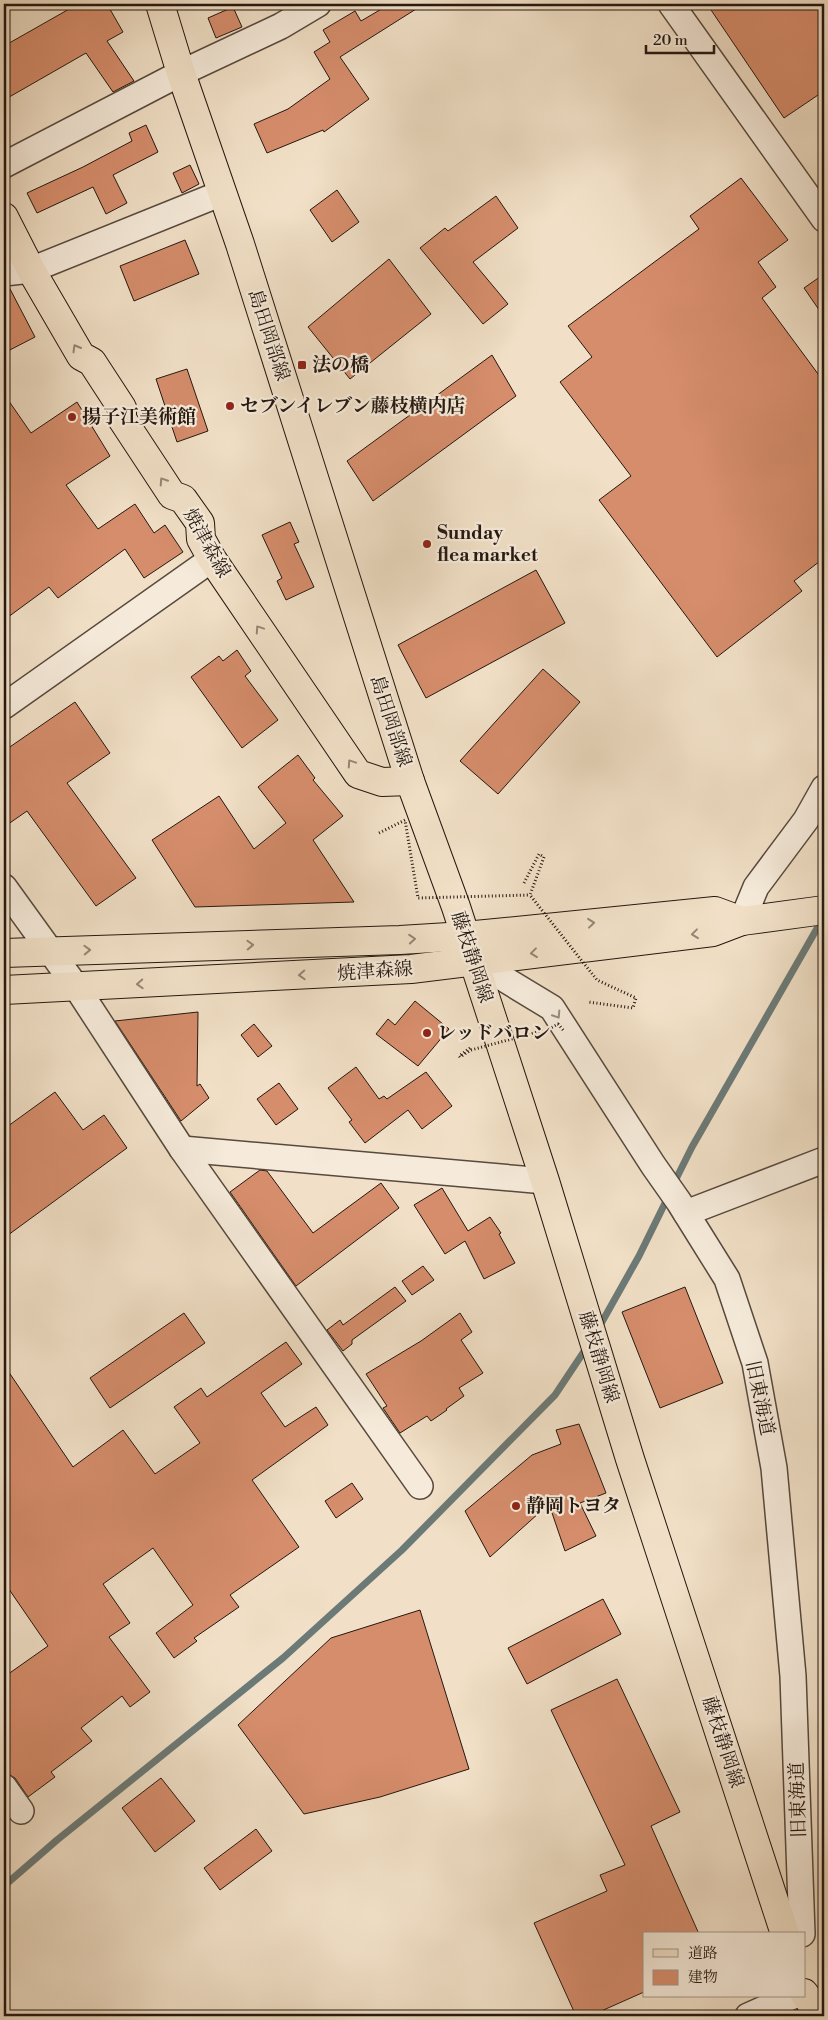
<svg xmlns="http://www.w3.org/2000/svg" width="828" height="2020" font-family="'Libre Bodoni','Noto Serif JP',serif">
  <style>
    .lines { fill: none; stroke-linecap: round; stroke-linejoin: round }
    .stream { stroke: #6c7a77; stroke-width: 7 }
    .building { fill: #d68d6c; stroke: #241710 }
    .minor-casing { stroke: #57493e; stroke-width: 28 }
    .major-casing { stroke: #241710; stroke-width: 30 }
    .minor { stroke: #f6ebdb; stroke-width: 25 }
    .major { stroke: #f1e0c7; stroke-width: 28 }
    .path-bridge { stroke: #241710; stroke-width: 3; stroke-dasharray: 1 2.5; stroke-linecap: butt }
    .oneway { stroke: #958675 }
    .oneway2 { stroke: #988c80 }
    .poi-dot { fill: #8f2418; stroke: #f6ebdb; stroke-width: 2 }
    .labels { text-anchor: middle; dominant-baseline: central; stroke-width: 4.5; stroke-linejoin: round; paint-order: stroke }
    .street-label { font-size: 19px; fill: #241710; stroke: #f6ebdb }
    .poi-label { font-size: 19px; font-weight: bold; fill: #241710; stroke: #f6ebdb; text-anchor: start }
  </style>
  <rect width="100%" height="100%" fill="#f1e0c7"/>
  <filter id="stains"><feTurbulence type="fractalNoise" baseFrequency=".004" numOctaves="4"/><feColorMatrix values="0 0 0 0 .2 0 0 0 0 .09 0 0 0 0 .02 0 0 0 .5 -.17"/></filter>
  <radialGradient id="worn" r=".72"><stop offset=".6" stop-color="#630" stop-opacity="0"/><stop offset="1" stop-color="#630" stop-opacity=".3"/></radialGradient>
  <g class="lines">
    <!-- stream -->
    <g class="stream">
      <path d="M673,1185L692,1147L823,918"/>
      <path d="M598,1329L639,1256L669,1195"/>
      <path d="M4,1886L57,1840L283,1658L402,1550L555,1395L587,1347"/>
    </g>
  </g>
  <!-- building -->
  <g class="building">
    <path d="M78,4H107L123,32L107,41L134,81L113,92L86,53L4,100V46Z"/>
    <path d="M390,4H424L340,57L369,99L324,132L323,130L267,153L254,124L288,109L330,79L314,52L330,42L323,30L355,11L361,21Z"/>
    <path d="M707,4H824V91L784,118Z"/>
    <path d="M233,7L242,27L216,38L208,18Z"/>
    <path d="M146,125L158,152L113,175L127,203L106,214L93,187L37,213L27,193L83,167L132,141L129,133Z"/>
    <path d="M190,165L199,184L182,193L173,173Z"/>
    <path d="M741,178L788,240L758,262L776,287L762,298L824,382V558L794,581L802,591L717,657L599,500L631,476L560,382L592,357L568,326L699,229L690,216Z"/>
    <path d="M337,190L359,222L332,242L310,210Z"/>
    <path d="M496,196L518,228L473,262L508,304L483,324L420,248L445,228L448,231Z"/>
    <path d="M185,240L199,274L134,301L120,266Z"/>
    <path d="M389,259L431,314L350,379L308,327Z"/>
    <path d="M824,274V317L804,288Z"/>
    <path d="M4,287H9L35,337L4,353Z"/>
    <path d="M492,355L516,396L373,501L347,461Z"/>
    <path d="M187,369L208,431L177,442L156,379Z"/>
    <path d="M4,394L31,433L77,402L110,456L66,485L98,529L135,504L154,533L165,525L183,552L144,578L125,549L58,598L49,587L4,620Z"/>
    <path d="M290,522L299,542L294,544L314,587L286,600L277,581L282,578L262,535Z"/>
    <path d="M536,570L565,623L426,698L398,645Z"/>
    <path d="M237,650L251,671L245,676L278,720L242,748L191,677L219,656L223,661Z"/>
    <path d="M543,669L580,702L498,794L460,761Z"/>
    <path d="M75,702L110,753L67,783L136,878L96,906L27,811L4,827V751Z"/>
    <path d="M298,755L315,778L313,780L343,816L313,840L354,902L195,907L152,840L219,796L254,849L286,823L258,787Z"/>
    <path d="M415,1001L449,1029L418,1066L376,1034L388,1019L395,1025Z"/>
    <path d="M198,1012L197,1086L200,1084L209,1098L181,1121L115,1021Z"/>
    <path d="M254,1024L272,1046L258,1057L241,1035Z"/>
    <path d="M356,1067L379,1099L384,1096L387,1099L426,1072L452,1106L422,1129L408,1110L365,1143L349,1122L352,1120L328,1088Z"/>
    <path d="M279,1083L298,1109L276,1125L257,1099Z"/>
    <path d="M55,1092L83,1130L104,1115L127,1148L4,1238V1129Z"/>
    <path d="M260,1170L267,1171L313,1233L381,1183L399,1208L296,1286L230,1192Z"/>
    <path d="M442,1188L468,1231L490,1217L501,1233L499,1234L515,1263L484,1279L465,1241L445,1254L414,1205Z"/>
    <path d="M423,1266L434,1280L412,1295L402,1281Z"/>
    <path d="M395,1287L406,1301L352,1340V1344L343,1351L327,1330L340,1320L343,1325Z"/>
    <path d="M685,1287L723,1383L660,1408L622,1312Z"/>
    <path d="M184,1313L205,1343L110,1408L90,1378Z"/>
    <path d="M460,1313L472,1332L461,1340L483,1373L459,1388L464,1396L446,1409L447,1410L431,1421L427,1416L400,1433L383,1408L387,1406L366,1374L421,1341Z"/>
    <path d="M286,1342L302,1364L261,1393L285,1427L316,1407L328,1425L252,1480L299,1547L230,1595L239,1607L194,1638L197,1641L174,1658L156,1633L193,1605L153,1548L103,1584L130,1623L109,1637L150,1692L130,1707L122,1696L81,1728L92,1741L51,1772L55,1777L28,1797L15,1778L4,1772V1677L48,1646L4,1582V1365L73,1467L123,1430L155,1474L200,1443L174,1407L201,1388L207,1397Z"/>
    <path d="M579,1424L606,1493L580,1503L596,1536L565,1551L549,1504L490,1557L465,1511L532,1455L561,1444L556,1430Z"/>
    <path d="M352,1483L363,1499L336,1518L325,1501Z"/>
    <path d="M603,1599L621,1634L527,1684L508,1648Z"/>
    <path d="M420,1610L469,1769L380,1797L304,1814L238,1725L331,1638Z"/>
    <path d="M617,1679L680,1812L651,1826L699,1934H644V1992L590,2016H576L534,1923L607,1891L600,1875L625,1865L551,1710Z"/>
    <path d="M161,1778L195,1821L155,1852L122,1808Z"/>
    <path d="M256,1829L272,1851L220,1890L204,1868Z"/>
  </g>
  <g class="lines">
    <defs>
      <g id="minor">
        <path d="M671,4L824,219"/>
        <path d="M4,165L181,73L281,26L318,4"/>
        <path d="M4,273L31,270L222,193"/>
        <path d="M4,706L212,559"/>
        <path d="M4,887L77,988L182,1149L420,1486"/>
        <path d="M742,921L756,887L806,820L824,788"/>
        <path d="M473,960L552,1008L653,1165L679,1202L727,1279L755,1363L774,1468L793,1676L802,1934"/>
        <path d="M182,1149L545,1181"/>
        <path d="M686,1213L824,1160"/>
        <path d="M4,1787L21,1811"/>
        <path d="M748,2016L793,1996"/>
      </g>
      <g id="major">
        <path d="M160,4L181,73L240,244L410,781L456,907L545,1181L630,1459L785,1934"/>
        <path d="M4,217L31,270L81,356L92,362L122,408V419L172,495L183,499L200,523L201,539L212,559L358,774L382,782L410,781"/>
        <path d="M4,953L400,940L465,936L715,911L742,921"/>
        <path d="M4,990L411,969L713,932L742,921L824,910"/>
        <path d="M804,1993L820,2016"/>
      </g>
    </defs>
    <!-- minor casing -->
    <use href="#minor" class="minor-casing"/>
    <!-- major casing -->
    <use href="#major" class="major-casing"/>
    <!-- minor -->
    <use href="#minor" class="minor"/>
    <!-- major -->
    <use href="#major" class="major"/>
    <!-- path-bridge -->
    <g class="path-bridge">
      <path d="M379,833L405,820L418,898L530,895"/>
      <path d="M524,883L539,854L544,857L530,895L597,980L636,998L633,1008L588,1002"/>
      <path d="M470,1048L459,1056L460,1057L471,1050L549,1029L558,1024L564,1031"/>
    </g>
  </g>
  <!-- one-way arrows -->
  <defs><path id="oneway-chevron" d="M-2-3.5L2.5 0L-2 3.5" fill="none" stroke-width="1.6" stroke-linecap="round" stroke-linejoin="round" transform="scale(1.25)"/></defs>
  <g class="oneway">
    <use href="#oneway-chevron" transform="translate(76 348) rotate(-120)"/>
    <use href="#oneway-chevron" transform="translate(163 481) rotate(-123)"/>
    <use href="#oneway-chevron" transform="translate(259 629) rotate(-124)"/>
    <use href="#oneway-chevron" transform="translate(351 763) rotate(-124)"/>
    <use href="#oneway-chevron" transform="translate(591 923) rotate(-6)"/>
    <use href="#oneway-chevron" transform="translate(695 934) rotate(173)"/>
    <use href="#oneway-chevron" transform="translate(412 939) rotate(-4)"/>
    <use href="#oneway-chevron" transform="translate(250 945) rotate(-2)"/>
    <use href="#oneway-chevron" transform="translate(87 950) rotate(-2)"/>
    <use href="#oneway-chevron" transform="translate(534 953) rotate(173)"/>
    <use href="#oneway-chevron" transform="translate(302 975) rotate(177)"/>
    <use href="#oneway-chevron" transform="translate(140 984) rotate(177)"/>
  </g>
  <use class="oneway2" href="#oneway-chevron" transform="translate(557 1015) rotate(57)"/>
  <!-- markers -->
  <g class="poi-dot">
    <rect x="297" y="360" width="10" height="10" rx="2.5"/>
    <circle cx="230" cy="406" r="5"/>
    <circle cx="72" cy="417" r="5"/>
    <circle cx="427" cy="544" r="5"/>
    <circle cx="427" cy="1033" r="5"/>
    <circle cx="516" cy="1506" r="5"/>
  </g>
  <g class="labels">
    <!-- street labels -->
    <g class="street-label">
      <text transform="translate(269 335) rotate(72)">島田岡部線</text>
      <text transform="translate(207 543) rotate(61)">焼津森線</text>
      <text transform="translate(391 721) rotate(72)">島田岡部線</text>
      <text transform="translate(472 957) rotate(72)">藤枝静岡線</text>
      <text transform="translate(375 971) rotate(-4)">焼津森線</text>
      <text transform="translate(599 1357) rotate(73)">藤枝静岡線</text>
      <text transform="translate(760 1398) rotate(78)">旧東海道</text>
      <text transform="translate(723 1742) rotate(72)">藤枝静岡線</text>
      <text transform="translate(798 1800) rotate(-92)">旧東海道</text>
    </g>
    <!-- poi labels -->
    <g class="poi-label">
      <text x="312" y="365">法の橋</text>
      <text x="240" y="406">セブンイレブン藤枝横内店</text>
      <text x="82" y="417">揚子江美術館</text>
      <text x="437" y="533">Sunday<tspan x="437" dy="22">flea market</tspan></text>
      <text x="437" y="1033">レッドバロン</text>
      <text x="526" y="1506">静岡トヨタ</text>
    </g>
  </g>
  <!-- margin -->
  <rect width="828" height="2020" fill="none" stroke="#f1e0c7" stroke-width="20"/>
  <rect x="5" y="5" width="818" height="2010" fill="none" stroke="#241710" stroke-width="2.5"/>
  <rect x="10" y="10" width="808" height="2000" fill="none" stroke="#241710"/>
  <!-- legend -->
  <rect x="643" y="1932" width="162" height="65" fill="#f6ebdb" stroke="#a2968a"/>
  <rect x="653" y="1949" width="25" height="8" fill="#f1e0c7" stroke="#a2968a"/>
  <text x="688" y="1958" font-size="15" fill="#241710">道路</text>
  <rect x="653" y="1970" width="25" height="15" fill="#d68d6c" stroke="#a2968a"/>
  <text x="688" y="1982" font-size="15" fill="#241710">建物</text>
  <!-- scale -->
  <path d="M646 45v8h68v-8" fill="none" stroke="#241710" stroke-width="2.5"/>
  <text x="653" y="45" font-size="15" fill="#241710" stroke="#f6ebdb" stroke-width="4" paint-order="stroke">20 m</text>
  <rect width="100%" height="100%" filter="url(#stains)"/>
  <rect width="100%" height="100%" fill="url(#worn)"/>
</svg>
